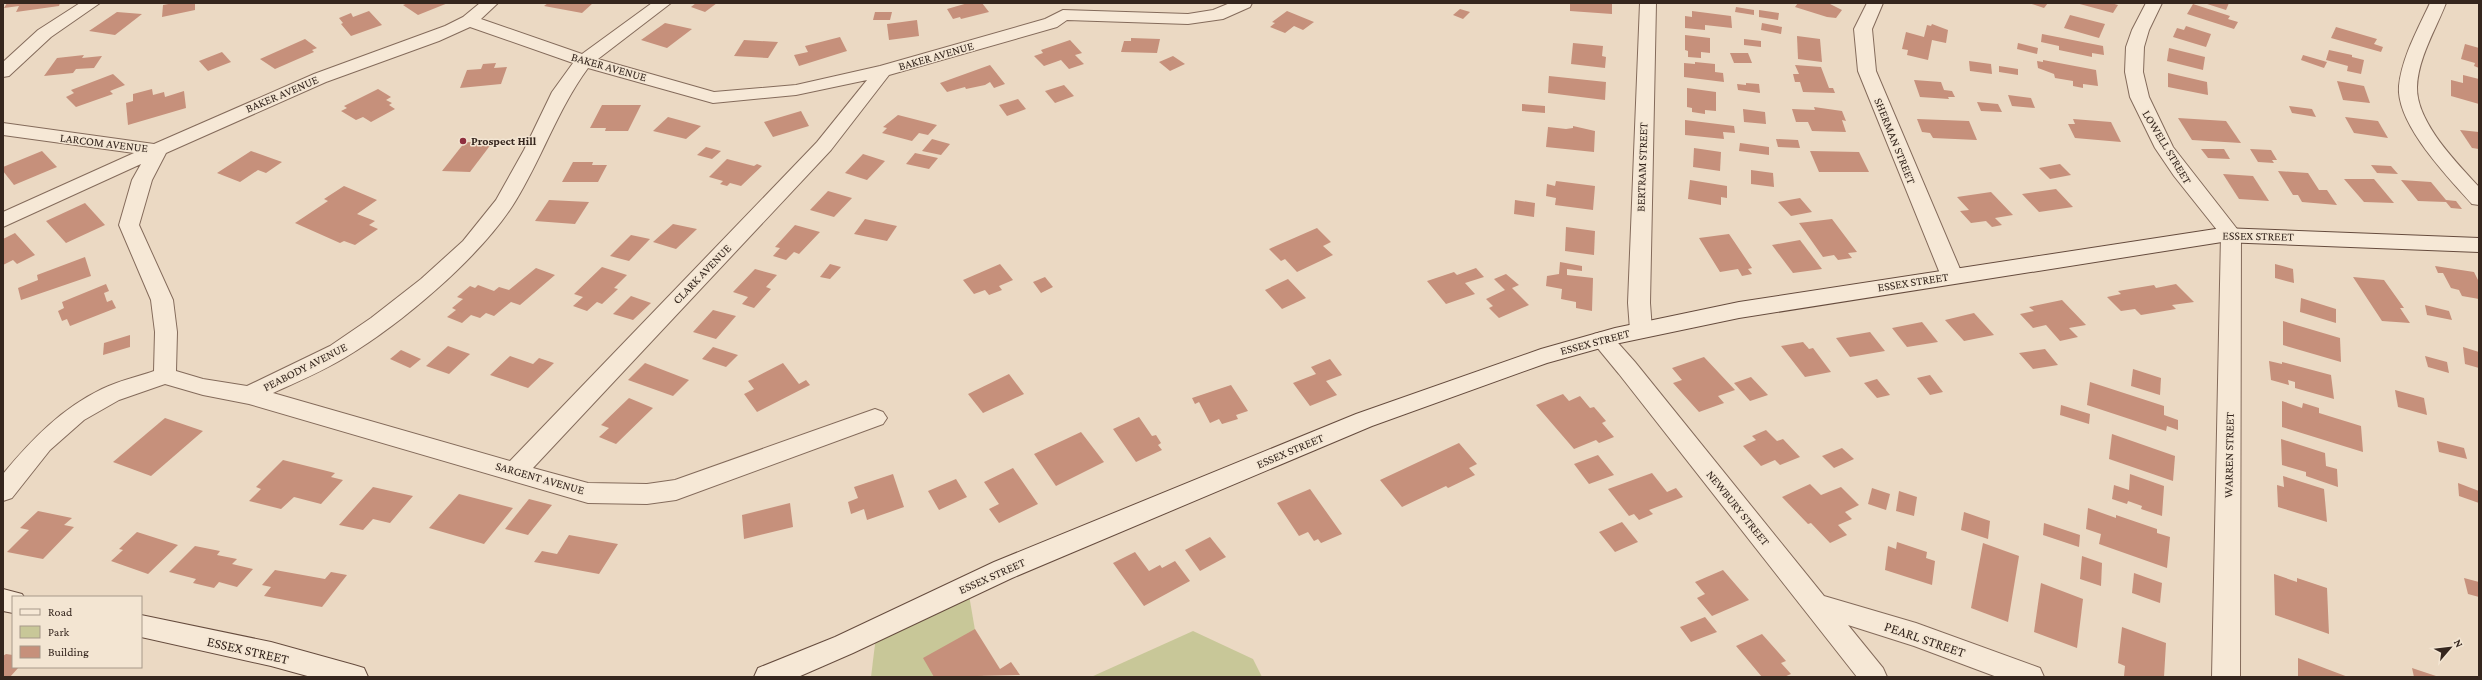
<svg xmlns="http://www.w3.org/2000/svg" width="2482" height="680" font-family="'Crimson Pro',serif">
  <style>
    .green { fill: #c8c798 }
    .building { fill: #c6907b }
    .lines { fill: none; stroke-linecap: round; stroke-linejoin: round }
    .street-casing { stroke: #846b5b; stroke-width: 2 }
    .secondary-casing { stroke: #664c3e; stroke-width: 2 }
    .street { fill: #f6e8d6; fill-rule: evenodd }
    .secondary { fill: #f6e8d6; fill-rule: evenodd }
    .poi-dot { fill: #8f2f3e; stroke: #f3e5d2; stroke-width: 1.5 }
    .labels { text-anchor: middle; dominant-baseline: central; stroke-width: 3; stroke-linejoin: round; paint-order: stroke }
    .street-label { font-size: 12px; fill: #35261e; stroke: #f3e5d2 }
    .poi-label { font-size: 12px; font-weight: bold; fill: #35261e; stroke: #f3e5d2; text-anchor: start }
    .near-street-label { font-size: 14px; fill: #35261e; stroke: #f3e5d2 }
  </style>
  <rect width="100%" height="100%" fill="#ebd9c3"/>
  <!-- green -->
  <g class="green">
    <path d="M969,595L983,677H871L877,628Z"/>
    <path d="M1193,631L1253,659L1262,677H1091Z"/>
  </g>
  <!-- building -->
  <g class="building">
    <path d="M7,3H60L59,6L16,12L19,6L4,8Z"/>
    <path d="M174,3H195V10L162,17L163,5Z"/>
    <path d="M408,3H448L418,15L403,5Z"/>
    <path d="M548,3H593L582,13L544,6Z"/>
    <path d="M696,3H717L705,12L691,7Z"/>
    <path d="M968,3H982L989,12L961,19L960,17L953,19L947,9Z"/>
    <path d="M1570,3H1612V14L1570,11Z"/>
    <path d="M1798,3H1828L1842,10L1836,18L1827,17L1795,7Z"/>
    <path d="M2029,3H2048L2044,8Z"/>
    <path d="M2076,3H2111L2118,5L2113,13Z"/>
    <path d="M2204,3H2229L2226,10Z"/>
    <path d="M2193,4L2230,16L2228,19L2238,22L2234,29L2187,14Z"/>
    <path d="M1736,7L1754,10V15L1735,12Z"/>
    <path d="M1460,9L1470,12L1463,19L1453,15Z"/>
    <path d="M1759,10L1779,13L1778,20L1759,17Z"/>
    <path d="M369,11L382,25L351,36L341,24L343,23L339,18L351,13L353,17Z"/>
    <path d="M1287,11L1314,22L1303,30L1294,26L1285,33L1270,27L1275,23L1272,22Z"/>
    <path d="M1692,11L1731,16L1732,28L1705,25V30L1685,28V16L1692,17Z"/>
    <path d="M117,12L142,14L115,35L89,31Z"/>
    <path d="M875,12H892L890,20H873Z"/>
    <path d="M2070,15L2105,24L2099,38L2064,28Z"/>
    <path d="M917,20L919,36L889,40L887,24Z"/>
    <path d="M665,23L692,29L667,48L641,40Z"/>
    <path d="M1762,23L1782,27L1781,34L1761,30Z"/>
    <path d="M1932,24L1948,30L1946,43L1932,40L1928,60L1907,55L1908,50L1902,49L1906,32L1924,37L1927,25L1931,26Z"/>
    <path d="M2186,26L2211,34L2206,47L2173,37L2177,28L2184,30Z"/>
    <path d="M2336,27L2377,39L2374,44L2383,47L2381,52L2331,38Z"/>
    <path d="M2042,34L2103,46L2104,55L2092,53V57L2059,50V46L2041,42Z"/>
    <path d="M1685,35L1710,38V53L1701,52V58L1688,57V51L1685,50Z"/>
    <path d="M1797,36L1820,39L1822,62L1798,59Z"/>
    <path d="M840,37L847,51L799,66L794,55L808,52L805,46Z"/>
    <path d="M1131,38L1160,39L1157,53L1121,52L1124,41H1131Z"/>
    <path d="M305,39L317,48L312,50L314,52L275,69L260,59Z"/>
    <path d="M1744,39L1761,41V47L1744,45Z"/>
    <path d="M744,40L778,42L768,58L734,56Z"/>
    <path d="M1070,40L1082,53L1075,55L1084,64L1069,69L1061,60L1044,66L1034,56L1043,53L1041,50Z"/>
    <path d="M1573,43L1603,46L1602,56L1606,57L1605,68L1571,64Z"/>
    <path d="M2018,43L2038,48L2037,54L2017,49Z"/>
    <path d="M2465,44L2479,48V68L2474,66L2475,63L2461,59Z"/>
    <path d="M2169,48L2205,57L2203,70L2167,61Z"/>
    <path d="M2329,50L2352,55V57L2364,60L2361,74L2347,71L2348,66L2326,60Z"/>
    <path d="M222,52L231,62L208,71L199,61Z"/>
    <path d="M1730,53H1748L1752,63H1734Z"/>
    <path d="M84,55L82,58L102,56L94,68L76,69L73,73L44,76L57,58Z"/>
    <path d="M2303,55L2327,62L2324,68L2301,60Z"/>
    <path d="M1173,56L1185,64L1170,71L1159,62Z"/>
    <path d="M2043,60L2096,70L2098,86L2083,84V88L2073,86V81L2055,78L2054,74L2038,68L2037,61L2043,62Z"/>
    <path d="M1969,61L1991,64L1992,74L1970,71Z"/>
    <path d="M1695,62L1715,64V72L1723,73L1724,82L1684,77V63L1695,64Z"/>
    <path d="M496,63L494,68L507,67L501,84L460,88L467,70L481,69L483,64Z"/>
    <path d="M990,65L1005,84L994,88L990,82L985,85L966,89L965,87L947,92L940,83Z"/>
    <path d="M1795,65L1821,67L1829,88H1833L1835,93L1803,92L1800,82H1795L1793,74H1799Z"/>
    <path d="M1999,66L2018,69V75L1999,72Z"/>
    <path d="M2168,73L2207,82L2208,95L2168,87Z"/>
    <path d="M113,74L125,85L110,91L113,94L76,107L66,97L74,93L71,90Z"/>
    <path d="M2463,75L2479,79V104L2451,96V80L2463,83Z"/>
    <path d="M1549,76L1606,82L1605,100L1548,93Z"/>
    <path d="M1914,80L1941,82L1944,90L1952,91L1955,97H1948L1949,99L1920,97Z"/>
    <path d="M2337,81L2364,86L2370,103L2343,100Z"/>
    <path d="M1746,83L1759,84L1760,93L1738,90L1737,84L1746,85Z"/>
    <path d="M1064,85L1074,96L1055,103L1045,91Z"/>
    <path d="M1687,88L1716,92V111L1705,110V114L1692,112V108L1687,107Z"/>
    <path d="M152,89L153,95L164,92L165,97L184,91L186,108L128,125L126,103L133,101V94Z"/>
    <path d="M378,89L391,97L386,100L392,103L389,105L395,109L371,122L363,117L356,120L341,111L347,108L344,106Z"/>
    <path d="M2008,95L2031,98L2035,108L2012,106Z"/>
    <path d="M1018,99L1026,109L1007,116L999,105Z"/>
    <path d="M1977,102L1998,104L2002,112L1981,111Z"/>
    <path d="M1522,104L1545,106V113L1522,111Z"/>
    <path d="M602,105H641L628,131H605L606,128H590Z"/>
    <path d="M2289,106L2312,109L2316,117L2292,113Z"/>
    <path d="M1814,107L1842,111L1846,121L1842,120L1846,132L1812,131L1808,122H1796L1792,109L1815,110Z"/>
    <path d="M1743,109L1765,112L1766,124L1744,122Z"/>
    <path d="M801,111L809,126L773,137L764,122Z"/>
    <path d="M898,115L937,125L928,135L919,133L912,141L882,133L887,128L883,127Z"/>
    <path d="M668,117L701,126L686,139L653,131Z"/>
    <path d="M2345,117L2378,121L2388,138L2354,133Z"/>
    <path d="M2178,118L2226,121L2241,143L2192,140Z"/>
    <path d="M1917,119L1969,121L1977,140L1933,138L1930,133L1922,132Z"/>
    <path d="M2073,119L2111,122L2121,142L2075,138L2068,124H2075Z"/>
    <path d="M1685,120L1734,126L1735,133L1723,132L1724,139L1685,135Z"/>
    <path d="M1573,126L1595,131L1594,152L1546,147L1548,127L1566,129L1573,128Z"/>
    <path d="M2460,130L2479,132V149L2472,148Z"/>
    <path d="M932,139L950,144L941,155L922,151Z"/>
    <path d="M1776,139L1798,140L1800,148L1778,147Z"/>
    <path d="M465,142L492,143L470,172L442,171Z"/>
    <path d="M1740,143L1769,147V155L1739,151Z"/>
    <path d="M706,147L721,151L712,159L697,155Z"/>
    <path d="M1694,148L1721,152L1720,171L1693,167Z"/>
    <path d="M2201,149H2224L2230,159L2208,158Z"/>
    <path d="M2250,149L2271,150L2277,160H2272L2274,163L2258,162Z"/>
    <path d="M42,151L57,167L14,185L3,171V167Z"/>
    <path d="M251,151L282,162L266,173L258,170L240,182L217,173Z"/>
    <path d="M1810,151L1859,152L1869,172H1819Z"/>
    <path d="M915,153L938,158L929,169L906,164Z"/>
    <path d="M863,154L885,161L867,180L845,173Z"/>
    <path d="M727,159L754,166L757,164L762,166L741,186L730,183L727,186L720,184L723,181L709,177Z"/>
    <path d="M573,162H593L592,165H607L598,182H562Z"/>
    <path d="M2060,164L2071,175L2050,179L2039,168Z"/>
    <path d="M2371,165L2391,166L2398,174L2377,173Z"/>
    <path d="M1751,170L1773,173L1774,187L1751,184Z"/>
    <path d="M2278,171L2308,173L2319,190H2327L2337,205L2302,202L2298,195H2293Z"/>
    <path d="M2223,174L2253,176L2269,201L2239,199Z"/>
    <path d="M2344,179H2374L2394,203L2364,202Z"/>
    <path d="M1690,180L1727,186V198L1721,197V205L1688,199Z"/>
    <path d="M2401,180L2431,182L2446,200L2456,201L2462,209L2451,208L2446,202L2418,201Z"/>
    <path d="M1556,181L1595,186L1593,210L1555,205L1556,198L1546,196L1547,184L1555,186Z"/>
    <path d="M344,186L377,200L357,214L375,221L369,225L378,229L355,245L344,241L340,243L295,223L328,201L324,199Z"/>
    <path d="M2056,189L2073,207L2039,212L2022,194Z"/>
    <path d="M828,191L852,198L834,217L810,210Z"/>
    <path d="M1991,192L2013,215L1995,218L2002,225L1992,227L1986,221L1971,223L1960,211L1969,210L1957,197Z"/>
    <path d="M1800,198L1812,212L1791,216L1778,202Z"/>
    <path d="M549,200L589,202L575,224L535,221Z"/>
    <path d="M1515,200L1535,203L1534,217L1514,214Z"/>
    <path d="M85,203L105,225L66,243L46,221Z"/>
    <path d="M865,219L897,226L887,241L854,234Z"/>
    <path d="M1832,219L1857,252L1848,253L1852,258L1838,260L1834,255L1823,257L1799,223Z"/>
    <path d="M673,224L697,229L676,249L653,242Z"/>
    <path d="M795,225L820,232L799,254L794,252L786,260L773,256L780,248L775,247Z"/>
    <path d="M1566,227L1595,231L1594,255L1565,251Z"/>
    <path d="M1317,228L1331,242L1323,246L1333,255L1297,272L1285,259L1281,261L1269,249Z"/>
    <path d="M15,233L35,255L17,264L13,260L3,265V239Z"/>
    <path d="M1729,234L1752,268L1748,269L1752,274L1742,276L1738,269L1720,272L1699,238Z"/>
    <path d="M631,235L650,239L629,261L610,256Z"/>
    <path d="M1800,240L1822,269L1793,273L1772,245Z"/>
    <path d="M85,257L91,276L21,300L18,288L38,280L37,275Z"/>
    <path d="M1560,262L1582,266V271L1567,269V275L1593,278L1592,311L1576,308V302L1561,299L1562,289L1546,286L1547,276L1559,274Z"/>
    <path d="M830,264L841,267L830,279L820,277Z"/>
    <path d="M1000,264L1013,280L999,286L1002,290L989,295L985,290L974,294L963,280Z"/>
    <path d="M2275,264L2293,269L2294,283L2275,278Z"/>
    <path d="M2435,266L2474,272L2479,282V299L2462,296L2459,290L2451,288L2443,273H2438Z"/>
    <path d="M602,267L627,275L614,288L618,289L602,304L597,302L587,311L573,306L583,297L574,294Z"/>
    <path d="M536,268L555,275L520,305L511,302L494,316L486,313L480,318L471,315L462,323L447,317L456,310L452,308L463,299L457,297L470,286L475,288L478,285L494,291L499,287L509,290Z"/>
    <path d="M1476,268L1484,277L1465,283L1475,294L1446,304L1427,281L1454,272L1457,275Z"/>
    <path d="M755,269L777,275L766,287L771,289L754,308L742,304L748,297L733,292Z"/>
    <path d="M1506,274L1519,285L1512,288L1529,305L1499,318L1489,308L1493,306L1486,299L1505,290L1494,279Z"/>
    <path d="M1045,277L1053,287L1041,293L1033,282Z"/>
    <path d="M2353,277L2384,280L2404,308H2400L2410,323L2382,321Z"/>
    <path d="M1288,279L1306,298L1282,309L1265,290Z"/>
    <path d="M106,284L109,291L104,293L107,302L112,300L116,308L70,326L67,319L62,321L58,311L64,308L62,302Z"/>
    <path d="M2176,284L2194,302L2172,305L2176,309L2141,315L2135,309L2121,311L2107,297L2121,294L2118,291L2154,285L2156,288Z"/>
    <path d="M631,296L651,303L633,320L613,314Z"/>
    <path d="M2301,298L2336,309V323L2300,312Z"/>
    <path d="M2062,300L2086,325L2069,328L2078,337L2060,341L2046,325L2033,328L2020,314L2034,311L2029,307Z"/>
    <path d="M2425,305L2449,311L2452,320L2427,315Z"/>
    <path d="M713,310L736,316L716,339L693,332Z"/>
    <path d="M1974,313L1994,335L1964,341L1945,320Z"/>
    <path d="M2283,321L2340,338L2341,362L2283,345Z"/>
    <path d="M1922,322L1938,342L1907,347L1892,328Z"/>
    <path d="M1870,332L1885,351L1850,357L1836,338Z"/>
    <path d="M130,335V347L103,355L104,343Z"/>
    <path d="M1803,342L1809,349L1813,348L1831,372L1805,377L1781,346Z"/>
    <path d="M448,346L470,354L449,374L426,366Z"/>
    <path d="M713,347L738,355L726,367L702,359Z"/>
    <path d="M2463,347L2479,352V368L2465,364Z"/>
    <path d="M2045,349L2058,365L2033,369L2019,353Z"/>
    <path d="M401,350L421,359L410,368L390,359Z"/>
    <path d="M510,356L533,364L539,358L554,363L528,388L490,375Z"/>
    <path d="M2425,356L2447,362L2449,373L2428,367Z"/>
    <path d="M1704,357L1735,390L1718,396L1724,403L1699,412L1673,383L1682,380L1672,368Z"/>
    <path d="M1330,359L1342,375L1326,381L1337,395L1310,406L1293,383L1316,374L1311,367Z"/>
    <path d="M2269,361L2282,364V362L2331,375L2334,399L2295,388V382L2288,380L2289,385L2271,380Z"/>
    <path d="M645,363L689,380L673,396L628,380Z"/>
    <path d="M783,363L799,384L806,380L810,385L757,412L744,394L754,389L748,381Z"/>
    <path d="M2133,369L2161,378L2160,395L2131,386Z"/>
    <path d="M1009,374L1024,394L983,413L968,394Z"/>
    <path d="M1930,375L1943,392L1930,395L1917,378Z"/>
    <path d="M1751,377L1768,395L1750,401L1734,383Z"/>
    <path d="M1877,379L1890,395L1877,398L1864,383Z"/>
    <path d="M2090,382L2164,406V415L2178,420V430L2167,426L2166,431L2087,405Z"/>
    <path d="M1231,385L1248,411L1236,415L1238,419L1222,424L1219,419L1210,423L1199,402L1195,404L1192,398Z"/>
    <path d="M2395,390L2424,398L2427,415L2398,407Z"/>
    <path d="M1563,394L1569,401L1580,396L1590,408L1594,407L1606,421L1602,423L1614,437L1599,443L1596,440L1574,449L1536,405Z"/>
    <path d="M629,398L653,408L616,444L599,437L609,428L601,425Z"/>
    <path d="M2282,401L2302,408L2303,403L2319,408V413L2361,426L2363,452L2282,427Z"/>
    <path d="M2061,405L2090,414L2089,424L2060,415Z"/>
    <path d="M1139,417L1152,436L1156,435L1161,443L1158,445L1162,450L1136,462L1113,429Z"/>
    <path d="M165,418L203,431L151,476L113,462Z"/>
    <path d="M1766,430L1777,441L1783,439L1800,457L1780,465L1775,460L1761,466L1743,446L1756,440L1752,436Z"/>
    <path d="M1081,432L1104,462L1056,486L1034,454Z"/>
    <path d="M2112,434L2175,456L2173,481L2109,459Z"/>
    <path d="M2281,439L2325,453L2326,466L2337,469L2338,487L2306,476V472L2282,465Z"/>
    <path d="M2437,441L2464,448L2467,459L2439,452Z"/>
    <path d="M1459,443L1477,464L1469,468L1475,475L1448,488L1446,486L1402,507L1380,480Z"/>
    <path d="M1842,448L1854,459L1834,468L1822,456Z"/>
    <path d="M1598,455L1614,475L1589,484L1574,464Z"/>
    <path d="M283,460L335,473L331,477L343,480L321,504L294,497L281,509L249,501L261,489L256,487Z"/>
    <path d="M1013,468L1038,504L999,523L989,509L999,504L984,482Z"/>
    <path d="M1652,473L1667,492L1676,488L1683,497L1649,510L1653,514L1639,520L1634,514L1629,516L1608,489Z"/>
    <path d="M893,474L904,507L867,520L864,509L851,514L848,502L858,498L854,487Z"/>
    <path d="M2130,474L2164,486L2162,516L2141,509L2142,506L2128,501L2127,504L2112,499L2114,485L2129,490Z"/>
    <path d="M2283,476L2324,489L2327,522L2278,507L2277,485L2284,487Z"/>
    <path d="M956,479L967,497L939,510L928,491Z"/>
    <path d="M2458,483L2479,491V503L2459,496Z"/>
    <path d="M1810,484L1821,495L1841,487L1859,505L1845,512L1852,519L1838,525L1847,535L1830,543L1811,523L1808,524L1782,497Z"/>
    <path d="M373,487L413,496L390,523L373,519L363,530L339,525Z"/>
    <path d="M1872,488L1890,494L1886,510L1868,504Z"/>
    <path d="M1310,489L1342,534L1321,543L1318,539L1314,541L1308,532L1299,536L1277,503Z"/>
    <path d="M1899,491L1917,497L1914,516L1896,511Z"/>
    <path d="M459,494L513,508L484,544L429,528Z"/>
    <path d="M529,499L552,505L528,535L505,529Z"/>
    <path d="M790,503L793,527L744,539L742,515Z"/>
    <path d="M2088,508L2116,518V515L2157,529V533L2170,537L2167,568L2099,544L2101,534L2086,529Z"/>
    <path d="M38,511L72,518L64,525L74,527L43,559L7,552L29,530L20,528Z"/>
    <path d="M1964,512L1990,521L1988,539L1961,530Z"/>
    <path d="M1622,522L1638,542L1615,552L1599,532Z"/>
    <path d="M2044,523L2080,535L2079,547L2043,535Z"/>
    <path d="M137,532L178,545L148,574L111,561L123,550L119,549Z"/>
    <path d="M569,535L618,544L599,574L534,562L542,551L557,554Z"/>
    <path d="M1210,537L1226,557L1200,571L1185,550Z"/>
    <path d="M1897,542L1927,552L1926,558L1935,561L1932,585L1885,570L1888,546L1896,549Z"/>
    <path d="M1983,543L2019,556L2008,622L1971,608Z"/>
    <path d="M195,546L220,551L217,555L237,559L232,564L253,569L237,587L219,582L214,588L193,583L196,579L169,572Z"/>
    <path d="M1135,552L1149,571L1160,565L1162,568L1175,561L1190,581L1144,606L1113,563Z"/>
    <path d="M2082,556L2102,563L2101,586L2080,579Z"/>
    <path d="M275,570L325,579L331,572L347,575L322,607L264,596L271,587L262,585Z"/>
    <path d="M1723,570L1749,600L1712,616L1697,598L1705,594L1695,582Z"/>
    <path d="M2134,573L2162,583L2160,603L2132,593Z"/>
    <path d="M2274,574L2297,582V578L2327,588L2329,634L2275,615Z"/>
    <path d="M2464,578L2479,582V597L2468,594Z"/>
    <path d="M2041,583L2083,599L2077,648L2034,632Z"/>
    <path d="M1705,617L1717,632L1691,642L1680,627Z"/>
    <path d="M2122,627L2166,643L2164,677L2124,676L2125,666L2118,663Z"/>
    <path d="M975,629L1000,669L1011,662L1020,675L934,677L923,658Z"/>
    <path d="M1762,634L1786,661L1781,663L1791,674L1784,677H1762L1736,646Z"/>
    <path d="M6,654L13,655V667H19L10,677H3V656Z"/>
    <path d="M2298,658L2348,677H2298Z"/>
    <path d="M2412,668L2439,677H2414Z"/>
  </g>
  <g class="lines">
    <defs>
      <g id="street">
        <path d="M80,3H100L51,37L9,76L3,77V62L38,30Z"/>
        <path d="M480,3H498L481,19L582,54L652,3H671L598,59L714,92L796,85L880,66L1045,19L1063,10L1188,14L1213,10L1230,3H1252L1250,7L1223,19L1188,24L1067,20L1057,27L889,75L831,150L533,468L588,483L647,484L675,480L875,409L883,412L887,418L883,424L676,500L647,504L588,503L249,404L203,395L165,384L119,400L84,420L50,450L12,498L3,501V474C32,439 61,409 102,389C118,381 137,377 154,371L155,332L151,300L119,225L132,180L141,164L3,227V212L134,153L3,135V123L154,144L314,74L445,26L463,17ZM470,27L573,63L552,92L524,150L496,200L463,241L421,279L371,318L330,346L247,386L203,379L176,371L177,332L173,300L139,225L152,180L166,153L326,82L439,41ZM588,68L713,103L796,95L867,80L817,142L510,461L273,393C297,382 323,371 346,357C401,324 478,259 513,205C541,161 557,110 588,68Z"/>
        <path d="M1640,3H1656L1650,303L1652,330L1649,336L1641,338L1633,336L1630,330L1628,303Z"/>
        <path d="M1867,3H1883L1872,29L1876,71L1963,276L1959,281L1952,283L1945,281L1941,276L1858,71L1854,29Z"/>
        <path d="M2146,3H2162L2149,30L2144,47L2143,72L2149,97L2173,147L2241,234L2240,677H2212L2221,235L2174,176L2155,148L2130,97L2125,72L2126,47L2132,30Z"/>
        <path d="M2430,3H2446C2436,29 2418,58 2417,87C2416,122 2457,163 2479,187V205L2472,204C2448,177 2396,124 2399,86C2402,57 2418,29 2430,3Z"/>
        <path d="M1602,332L1610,334L1635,362L1824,596L1916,623L2040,668L2044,677H1997L1914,646L1848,625L1883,668L1887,677H1857L1619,374L1591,340L1594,334Z"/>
      </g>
      <g id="secondary">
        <path d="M2222,228L2479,238V252L2222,242L1739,318L1615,344L1547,363L1372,426L1012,578L853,653L798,677H754L758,668L835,637L994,562L1356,414L1541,349L1615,328L1739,302Z"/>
        <path d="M3,589L22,594L24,597H13V613L3,611Z"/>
        <path d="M141,615L271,642L354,665L364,668L368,677H311L271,666L141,637Z"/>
      </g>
    </defs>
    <!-- street casing -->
    <use href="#street" class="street-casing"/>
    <!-- secondary casing -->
    <use href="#secondary" class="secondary-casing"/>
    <!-- street -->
    <use href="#street" class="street"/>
    <!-- secondary -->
    <use href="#secondary" class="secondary"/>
  </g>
  <!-- markers -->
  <circle class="poi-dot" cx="463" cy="141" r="4"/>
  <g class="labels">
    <!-- street labels -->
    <g class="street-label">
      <text transform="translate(936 56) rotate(-16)">BAKER AVENUE</text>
      <text transform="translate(609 67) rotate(16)">BAKER AVENUE</text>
      <text transform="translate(282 94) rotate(-23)">BAKER AVENUE</text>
      <text transform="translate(1895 141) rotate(68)">SHERMAN STREET</text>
      <text transform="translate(104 143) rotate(7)">LARCOM AVENUE</text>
      <text transform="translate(2167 147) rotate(59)">LOWELL STREET</text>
      <text transform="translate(1642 167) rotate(-88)">BERTRAM STREET</text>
      <text transform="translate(2258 236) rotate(1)">ESSEX STREET</text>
      <text transform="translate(702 274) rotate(-46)">CLARK AVENUE</text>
      <text transform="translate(1913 282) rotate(-9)">ESSEX STREET</text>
      <text transform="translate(1595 342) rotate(-15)">ESSEX STREET</text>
      <text transform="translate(305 367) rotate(-27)">PEABODY AVENUE</text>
      <text transform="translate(1290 451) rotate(-23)">ESSEX STREET</text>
      <text transform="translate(2229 455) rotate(-89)">WARREN STREET</text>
      <text transform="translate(540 478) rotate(16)">SARGENT AVENUE</text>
      <text transform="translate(1738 508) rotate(51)">NEWBURY STREET</text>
      <text transform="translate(992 576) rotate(-24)">ESSEX STREET</text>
    </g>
    <!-- poi labels -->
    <g class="poi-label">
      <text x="471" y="141">Prospect Hill</text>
    </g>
    <!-- near-street labels -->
    <g class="near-street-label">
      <text transform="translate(1925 639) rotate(19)">PEARL STREET</text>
      <text transform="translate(248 650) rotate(13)">ESSEX STREET</text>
    </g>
  </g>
  <!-- border -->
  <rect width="2482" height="680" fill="none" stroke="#35261e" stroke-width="8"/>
  <!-- legend -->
  <rect x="12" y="596" width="130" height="72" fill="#f3e5d2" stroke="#a7998a"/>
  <rect x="20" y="609" width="20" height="6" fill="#f6e8d6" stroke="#a7998a"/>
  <text x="48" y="616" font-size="12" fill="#35261e">Road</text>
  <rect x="20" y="626" width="20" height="12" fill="#c8c798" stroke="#a7998a"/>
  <text x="48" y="636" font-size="12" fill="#35261e">Park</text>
  <rect x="20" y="646" width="20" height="12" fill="#c6907b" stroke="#a7998a"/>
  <text x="48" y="656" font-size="12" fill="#35261e">Building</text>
  <!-- north arrow -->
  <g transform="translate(2450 648) rotate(62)" stroke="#f3e5d2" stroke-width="3" paint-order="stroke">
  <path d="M0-3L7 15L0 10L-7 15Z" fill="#35261e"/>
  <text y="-6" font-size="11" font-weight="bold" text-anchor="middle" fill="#35261e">N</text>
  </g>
</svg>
